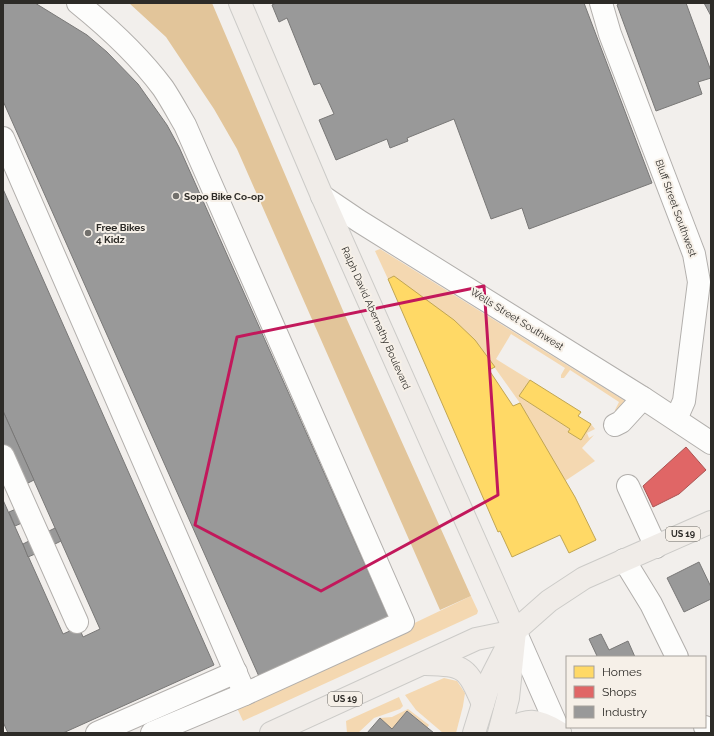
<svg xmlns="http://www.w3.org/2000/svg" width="714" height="736" font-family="Raleway,sans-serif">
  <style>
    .green { fill: #f4d8b1 }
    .forest { fill: #e2c59a }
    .homes { fill: #ffd966; stroke: #c0a553 }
    .shops { fill: #e06666; stroke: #aa5453 }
    .industry { fill: #999; stroke: #797877 }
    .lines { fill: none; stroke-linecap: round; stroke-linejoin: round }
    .minor-casing { stroke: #b2afac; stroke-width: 24 }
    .major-casing { stroke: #cccbc8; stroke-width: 24 }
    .minor { stroke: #fdfdfc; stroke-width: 22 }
    .major { stroke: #f0ece8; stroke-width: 22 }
    .marked { fill: none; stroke: #c2185b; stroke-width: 3; stroke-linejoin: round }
    .poi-dot { fill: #72706c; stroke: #f6f0e8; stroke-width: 1.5 }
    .labels { text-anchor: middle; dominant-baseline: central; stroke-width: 4; stroke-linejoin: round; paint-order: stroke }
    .shield { fill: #f6f0e8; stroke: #696661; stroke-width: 1 }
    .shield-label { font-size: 9px; font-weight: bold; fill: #2d2b27 }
    .poi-label { font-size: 10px; font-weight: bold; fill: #2d2b27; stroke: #f6f0e8; text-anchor: start }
    .street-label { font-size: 10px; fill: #2d2b27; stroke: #f6f0e8 }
  </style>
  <rect width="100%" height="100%" fill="#f2efec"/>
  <!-- green -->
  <g class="green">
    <path d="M380,249L625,401L616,412L615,410L619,402L570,370L564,378H561V375L565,368L511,334L496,359L530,380L519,396L570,429L568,432L581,440L591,424L595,429L587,433L589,438L594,435L582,448L595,461L565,481L520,403L475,340L394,276L388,279L375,251Z"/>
    <path d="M471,596L478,611L477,614L243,721L237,708Z"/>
    <path d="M444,678L457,681L465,693L463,706L456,733H443L416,710L405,695Z"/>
    <path d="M399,697L403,706L400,709L374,718L358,733H347L346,721Z"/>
    <path d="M408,709L429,725L427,728L408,711L392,729L380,718L392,717Z"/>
  </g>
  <!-- forest -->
  <path class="forest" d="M129,3H212L344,313L471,596L440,610L237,149L214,109L166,37Z"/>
  <!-- homes -->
  <g class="homes">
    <path d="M394,276L454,320L475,340L495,367L489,370L513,406L520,403L575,497L596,540L569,553L560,535L512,557L500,531L498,532L388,279Z"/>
    <path d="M530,380L581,412L578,416L591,424L581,440L568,432L570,429L519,396Z"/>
  </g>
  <!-- shops -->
  <path class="shops" d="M686,447L706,470L679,494L653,507L643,486Z"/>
  <!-- industry -->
  <g class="industry">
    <path d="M3,3H35L87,35L107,52L138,84L167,125L179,147L391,623L261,681L3,101Z"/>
    <path d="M276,3H584L652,183L529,229L522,208L491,219L454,119L407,138L408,141L390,148L387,139L336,160L319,120L334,114L320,83L314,85L287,18L279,22L272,5Z"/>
    <path d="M620,3H686L711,71V78L698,82L702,94L656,111L617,5Z"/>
    <path d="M704,3H711V16Z"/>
    <path d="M3,189L214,665L63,733H8L3,722V500L63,634L79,627L83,637L100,629L3,411Z"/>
    <path d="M3,411L34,480L22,486L3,444Z"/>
    <path d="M23,506L24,522L15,526L9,512Z"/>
    <path d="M55,528L61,541L49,547L43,534Z"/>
    <path d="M31,540L42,551L28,557L23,544Z"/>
    <path d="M699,562L711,587V599L684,612L667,578Z"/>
    <path d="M601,634L609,650L628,641L635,657H595L597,656L589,639Z"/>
    <path d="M407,711L434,733H367L380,718L392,729Z"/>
  </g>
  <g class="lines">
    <defs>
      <g id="minor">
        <path d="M78,3C109,28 139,56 163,88C171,100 178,113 185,125L403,622L245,694L152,733"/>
        <path d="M601,3L610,34L694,254L699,282L684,401L676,419"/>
        <path d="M3,138L245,694"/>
        <path d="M322,196L359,221L643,398L711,443"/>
        <path d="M615,425L621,422L643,398"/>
        <path d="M3,456L77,622"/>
        <path d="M628,486L656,547"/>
        <path d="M624,560L651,604L677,657"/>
        <path d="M515,631L560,733"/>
        <path d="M705,727L709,733"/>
        <path d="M97,733L236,672"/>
      </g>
      <g id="major">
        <path d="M240,3L322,196L515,631L508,698L499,733"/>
        <path d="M425,664C465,665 467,667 483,704"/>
        <path d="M271,733L476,639L515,631L549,601L584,578L711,522"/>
        <path d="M474,733L491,678L511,639"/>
        <path d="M504,733C526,717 538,719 560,733"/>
      </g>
    </defs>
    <!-- minor casing -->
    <use href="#minor" class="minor-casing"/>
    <!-- major casing -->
    <use href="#major" class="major-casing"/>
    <!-- minor -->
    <use href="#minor" class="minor"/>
    <!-- major -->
    <use href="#major" class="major"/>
  </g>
  <!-- marked area -->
  <path class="marked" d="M484,286L498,495L321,591L195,525L237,337Z"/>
  <!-- markers -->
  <g class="poi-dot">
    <circle cx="176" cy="196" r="4"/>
    <circle cx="88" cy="233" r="4"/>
  </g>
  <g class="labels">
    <!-- shield labels -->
    <g class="shield">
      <rect x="666" y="527" width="34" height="14" rx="3"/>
      <rect x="328" y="692" width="34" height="14" rx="3"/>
    </g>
    <g class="shield-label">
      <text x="683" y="534">US 19</text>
      <text x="345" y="699">US 19</text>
    </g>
    <!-- poi labels -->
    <g class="poi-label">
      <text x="184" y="196">Sopo Bike Co-op</text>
      <text x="96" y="227">Free Bikes<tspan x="96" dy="12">4 Kidz</tspan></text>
    </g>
    <!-- street labels -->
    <g class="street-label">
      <text transform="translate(676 208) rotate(70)">Bluff Street Southwest</text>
      <text transform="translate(376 318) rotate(66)">Ralph David Abernathy Boulevard</text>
      <text transform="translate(517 319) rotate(32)">Wells Street Southwest</text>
    </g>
  </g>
  <!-- border -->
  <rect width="714" height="736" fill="none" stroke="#2d2b27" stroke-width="8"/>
  <!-- legend -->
  <rect x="566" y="656" width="140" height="72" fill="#f6f0e8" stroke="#a6a19b"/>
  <rect x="574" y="666" width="20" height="12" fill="#ffd966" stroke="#a6a19b"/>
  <text x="602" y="676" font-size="12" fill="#2d2b27">Homes</text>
  <rect x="574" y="686" width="20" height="12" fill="#e06666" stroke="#a6a19b"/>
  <text x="602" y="696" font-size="12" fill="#2d2b27">Shops</text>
  <rect x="574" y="706" width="20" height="12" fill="#999999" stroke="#a6a19b"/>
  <text x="602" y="716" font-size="12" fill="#2d2b27">Industry</text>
</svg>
